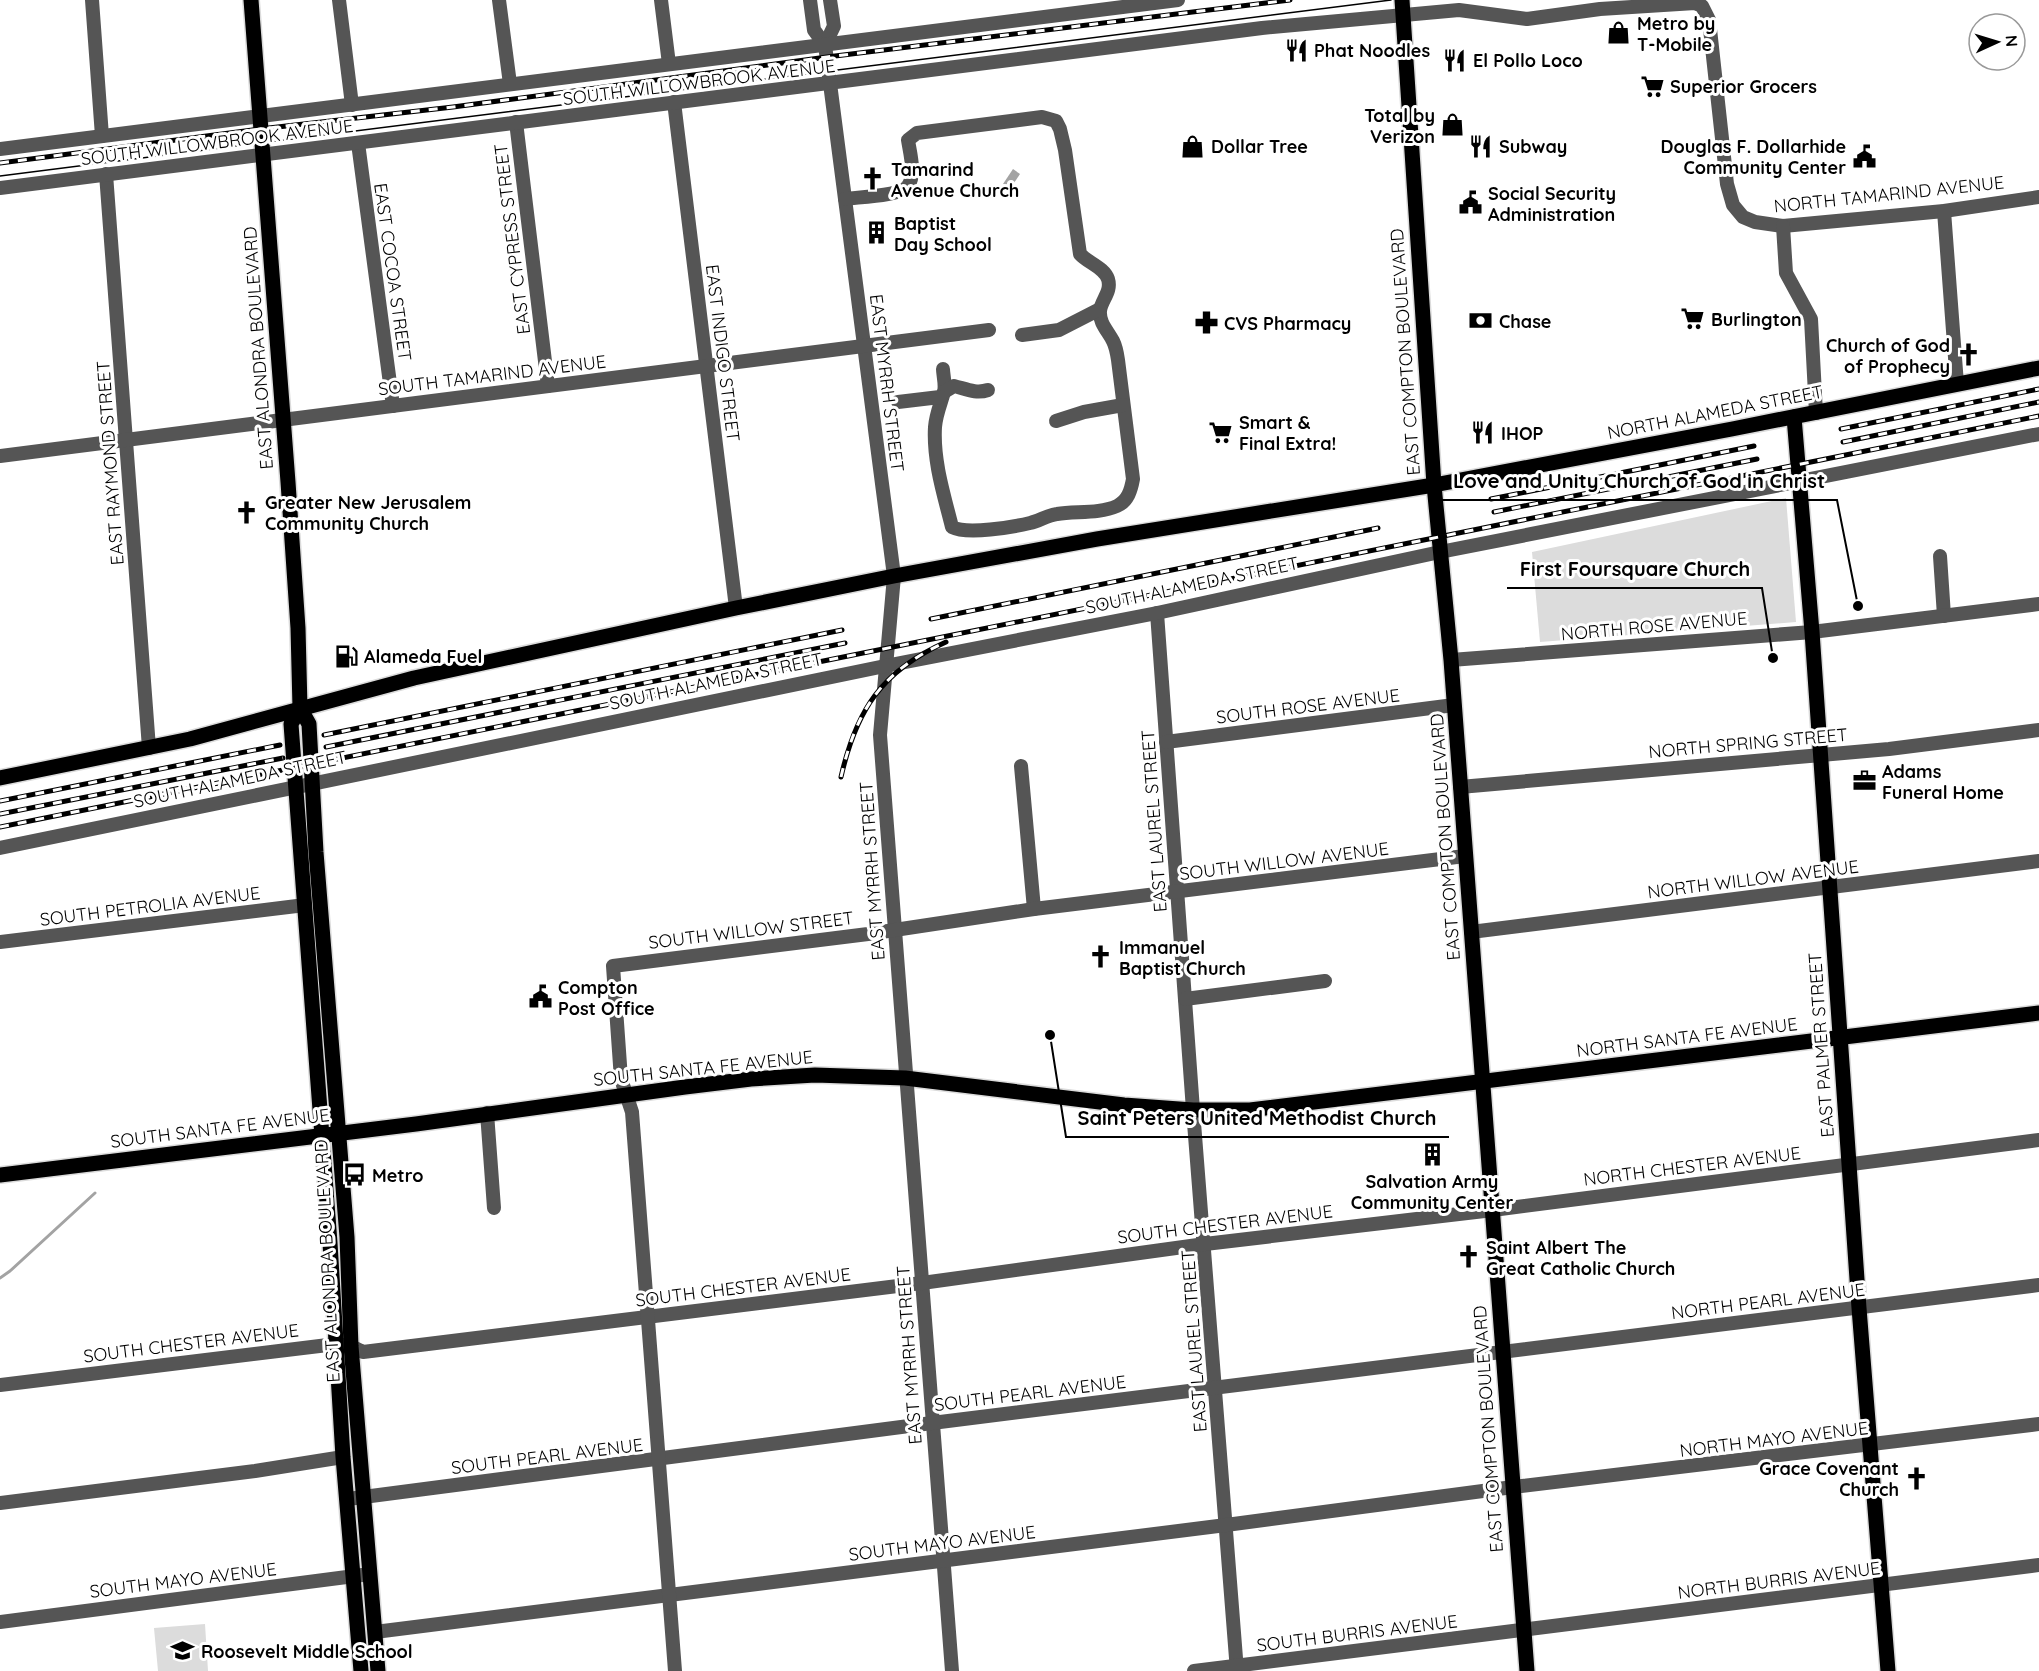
<svg xmlns="http://www.w3.org/2000/svg" width="2039" height="1671" font-family="Quicksand,sans-serif">
  <style>
    .green { fill: #dcdcdc }
    .water { fill: #a3a3a3 }
    .lines { fill: none; stroke-linecap: round; stroke-linejoin: round }
    .stream { stroke: #a3a3a3; stroke-width: 3 }
    .major-casing { stroke: #dbdbdb; stroke-width: 18 }
    .minor { stroke: #555; stroke-width: 14 }
    .major { stroke: #000; stroke-width: 15 }
    .tram { stroke: #000; stroke-width: 1.5 }
    .rail-casing { stroke: #000; stroke-width: 5 }
    .rail { stroke: #fff; stroke-width: 3; stroke-dasharray: 9; stroke-linecap: butt }
    .labels { text-anchor: middle; dominant-baseline: central; stroke-width: 6; stroke-linejoin: round; paint-order: stroke }
    .poi-label { font-size: 18px; font-weight: bold; fill: #000; stroke: #fff; text-anchor: start }
    .street-label { font-size: 18px; fill: #000; stroke: #fff }
    .leader { fill: none; stroke: #000; stroke-width: 2 }
    .callout-dot { fill: #000; stroke: #fff; stroke-width: 2 }
    .callout-label { font-size: 20px; text-anchor: middle; font-weight: bold; fill: #000; stroke: #fff; stroke-width: 6; stroke-linejoin: round; paint-order: stroke }
  </style>
  <rect width="100%" height="100%" fill="#fff"/>
  <!-- green -->
  <g class="green">
    <path d="M1786,498L1796,622L1540,642L1532,552Z"/>
    <path d="M205,1624L208,1671H158L154,1628Z"/>
  </g>
  <!-- water -->
  <path class="water" d="M1013,169L1020,174L1010,189L1003,184Z"/>
  <g class="lines">
    <!-- stream -->
    <path class="stream" d="M0,1278L10,1271L95,1193"/>
    <defs>
      <g id="major">
        <path d="M251,0L288,482L298,628L300,708L309,724L316,852L347,1237L351,1346L378,1671"/>
        <path d="M1402,0L1434,485L1451,660L1527,1671"/>
        <path d="M1794,417L1812,632L1859,1308L1888,1671"/>
        <path d="M300,708L291,724L330,1243L343,1457L361,1671"/>
        <path d="M0,778L190,739L414,678L736,608L894,576L1097,539L1434,485L1732,429L2039,368"/>
        <path d="M0,1175L416,1124L685,1087L751,1079L815,1075L905,1078L1124,1105L1193,1110H1250L2039,1013"/>
      </g>
    </defs>
    <!-- major casing -->
    <use href="#major" class="major-casing"/>
    <!-- minor -->
    <g class="minor">
      <path d="M92,0L102,136"/>
      <path d="M339,0L352,105"/>
      <path d="M499,0L510,84"/>
      <path d="M661,0L669,64"/>
      <path d="M810,0L814,30L825,45L894,576L880,735L952,1671"/>
      <path d="M825,45L834,26L830,0"/>
      <path d="M674,102L736,608"/>
      <path d="M516,122L548,386"/>
      <path d="M358,143L393,406"/>
      <path d="M0,149L1178,0"/>
      <path d="M106,174L149,748"/>
      <path d="M0,188L1262,28L1459,10L1527,19L1600,9L1695,3L1702,6L1709,20L1727,184L1733,205L1743,217L1755,222L1783,226L1944,211L2039,197"/>
      <path d="M845,199C858,197 901,196 908,186C916,174 910,153 908,140L917,133L1042,117L1056,121L1060,129L1065,150L1080,254C1088,263 1104,267 1108,279C1112,292 1101,300 1100,311C1099,323 1108,331 1113,341C1116,347 1117,353 1118,360L1133,479C1131,490 1128,501 1117,506C1099,514 1076,511 1057,514C1048,515 1039,521 1030,523C1013,527 967,535 952,527C944,495 933,461 935,427C936,414 941,403 944,392C946,385 943,375 943,369"/>
      <path d="M1944,211L1957,384"/>
      <path d="M1783,226L1786,273L1811,319L1816,413"/>
      <path d="M1022,335L1059,330L1100,309"/>
      <path d="M944,392L954,386C966,389 976,394 988,390"/>
      <path d="M898,402L940,397"/>
      <path d="M1056,421L1084,412L1123,405"/>
      <path d="M0,456L989,330"/>
      <path d="M1940,556L1944,616"/>
      <path d="M1157,613L1193,1110L1237,1671"/>
      <path d="M1451,660L1812,632L2039,604"/>
      <path d="M1166,742L1454,705"/>
      <path d="M1021,766L1034,909"/>
      <path d="M1460,787L1889,749L2039,730"/>
      <path d="M0,848L885,666L1157,613L1440,552L2039,434"/>
      <path d="M1471,932L2039,861"/>
      <path d="M0,942L305,905"/>
      <path d="M1185,999L1325,981"/>
      <path d="M487,1113L494,1208"/>
      <path d="M0,1385L336,1344L351,1346L363,1352L922,1283L1205,1244L1493,1210L2039,1140"/>
      <path d="M348,1499L932,1423L2039,1285"/>
      <path d="M0,1503L255,1471L343,1457"/>
      <path d="M0,1622L370,1574"/>
      <path d="M375,1632L1226,1525L1513,1487L2039,1424"/>
      <path d="M675,1671L632,1112L621,1079L613,966L868,934L1034,909L1465,856"/>
      <path d="M1194,1671L2039,1565"/>
    </g>
    <!-- major -->
    <use href="#major" class="major"/>
    <!-- tram -->
    <path class="tram" d="M0,176L1391,0"/>
    <defs>
      <g id="rail">
        <path d="M0,163L260,129L453,107L827,57L1290,0"/>
        <path d="M1841,429L2039,389"/>
        <path d="M1843,442L2039,402"/>
        <path d="M1491,499L1754,446"/>
        <path d="M1494,512L1757,459"/>
        <path d="M931,619L1378,528"/>
        <path d="M324,735L842,630"/>
        <path d="M326,747L845,643"/>
        <path d="M841,777C856,711 881,671 946,642"/>
        <path d="M0,801L280,745"/>
        <path d="M0,814L283,758"/>
        <path d="M0,827L2039,416"/>
      </g>
    </defs>
    <!-- rail casing -->
    <use href="#rail" class="rail-casing"/>
    <!-- rail -->
    <use href="#rail" class="rail"/>
  </g>
  <!-- icons -->
  <defs>
    <symbol id="shop-bare" viewBox="-9 -9 18 18"><path d="M-5-2.5h2.3a2.7 3.5 0 0 1 5.4 0H5L5.5 6h-11ZM-1.5-2.5h3a1.5 2.3 0 0 0-3 0Z" fill="#000" stroke="#fff" stroke-width="2.5" paint-order="stroke"/></symbol>
    <symbol id="restaurant-bare" viewBox="-9 -9 18 18"><path d="M-5-6h1v4h1v-4h1v4h1v-4h1v5L-1.5 .5V6h-2V.5L-5-1ZM5-6V6H3V1.5H1.5Q1.5-4 5-6Z" fill="#000" stroke="#fff" stroke-width="2.5" paint-order="stroke"/></symbol>
    <symbol id="supermarket-bare" viewBox="-9 -9 18 18"><path d="M-6-5.5h2.5l.6 2H6L4.5 2H-2.5L-4.4-4H-6ZM-1.5 3.2a1.3 1.3 0 1 0 .1 0ZM3 3.2a1.3 1.3 0 1 0 .1 0Z" fill="#000" stroke="#fff" stroke-width="2.5" paint-order="stroke"/></symbol>
    <symbol id="civic-bare" viewBox="-9 -9 18 18"><path d="M-.6-6.5H3V-4.5H.6V-3L4-1V1h2V6H-6V1h2V-1L-.6-3ZM-1.2 2.5V6h2.4V2.5Z" fill="#000" stroke="#fff" stroke-width="2.5" paint-order="stroke"/></symbol>
    <symbol id="church-bare" viewBox="-9 -9 18 18"><path d="M-1.2-6h2.4v3.5h3.3v2.4h-3.3V6h-2.4V-.1h-3.3v-2.4h3.3Z" fill="#000" stroke="#fff" stroke-width="2.5" paint-order="stroke"/></symbol>
    <symbol id="building-bare" viewBox="-9 -9 18 18"><path d="M-4-6H4V6H1V3H-1V6H-4ZM-2.5-4.3h1.7v1.8h-1.7ZM.8-4.3h1.7v1.8H.8ZM-2.5-1h1.7V.8h-1.7ZM.8-1h1.7V.8H.8Z" fill="#000" stroke="#fff" stroke-width="2.5" paint-order="stroke"/></symbol>
    <symbol id="bank-bare" viewBox="-9 -9 18 18"><path d="M-6-4H6V4H-6ZM0-2.3a2.3 2.3 0 1 0 0 4.6a2.3 2.3 0 1 0 0-4.6Z" fill="#000" stroke="#fff" stroke-width="2.5" paint-order="stroke"/></symbol>
    <symbol id="pharmacy-bare" viewBox="-9 -9 18 18"><path d="M-2-6h4v4h4v4h-4v4h-4v-4h-4v-4h4Z" fill="#000" stroke="#fff" stroke-width="2.5" paint-order="stroke"/></symbol>
    <symbol id="fuel-bare" viewBox="-9 -9 18 18"><path d="M-5.5-6h7V0h2V4h1.3V-2.5L3-4.5l.8-.8L6-3V5H2.5V1h-1V6h-7ZM-4.2-4.7v3.2H.2V-4.7Z" fill="#000" stroke="#fff" stroke-width="2.5" paint-order="stroke"/></symbol>
    <symbol id="office-bare" viewBox="-9 -9 18 18"><path d="M-6-3h4V-5.5h4V-3h4V5H-6ZM-1-4.5V-3h2v-1.5ZM-6 0V1H6V0Z" fill="#000" stroke="#fff" stroke-width="2.5" paint-order="stroke"/></symbol>
    <symbol id="bus-bare" viewBox="-9 -9 18 18"><path d="M-5-6H5V4H4V6H2V4H-2V6H-4V4H-5ZM-3.5-4V0h7V-4ZM-3.5 1.2v1.5H-2V1.2ZM2 1.2v1.5H3.5V1.2Z" fill="#000" stroke="#fff" stroke-width="2.5" paint-order="stroke"/></symbol>
    <symbol id="school-bare" viewBox="-9 -9 18 18"><path d="M0-5L7-2L0 1L-7-2ZM-4 1L0 2.5L4 1V4Q0 6-4 4Z" fill="#000" stroke="#fff" stroke-width="2.5" paint-order="stroke"/></symbol>
  </defs>
  <g fill-rule="evenodd">
    <use href="#shop-bare" x="1602" y="16" width="33" height="33"/>
    <use href="#restaurant-bare" x="1280" y="34" width="33" height="33"/>
    <use href="#restaurant-bare" x="1438" y="44" width="33" height="33"/>
    <use href="#supermarket-bare" x="1636" y="70" width="33" height="33"/>
    <use href="#shop-bare" x="1436" y="108" width="33" height="33"/>
    <use href="#shop-bare" x="1176" y="130" width="33" height="33"/>
    <use href="#restaurant-bare" x="1464" y="130" width="33" height="33"/>
    <use href="#civic-bare" x="1848" y="140" width="33" height="33"/>
    <use href="#church-bare" x="856" y="162" width="33" height="33"/>
    <use href="#civic-bare" x="1454" y="186" width="33" height="33"/>
    <use href="#building-bare" x="860" y="216" width="33" height="33"/>
    <use href="#supermarket-bare" x="1676" y="302" width="33" height="33"/>
    <use href="#bank-bare" x="1464" y="304" width="33" height="33"/>
    <use href="#pharmacy-bare" x="1190" y="306" width="33" height="33"/>
    <use href="#church-bare" x="1952" y="338" width="33" height="33"/>
    <use href="#supermarket-bare" x="1204" y="416" width="33" height="33"/>
    <use href="#restaurant-bare" x="1466" y="416" width="33" height="33"/>
    <use href="#church-bare" x="230" y="496" width="33" height="33"/>
    <use href="#fuel-bare" x="330" y="640" width="33" height="33"/>
    <use href="#office-bare" x="1848" y="764" width="33" height="33"/>
    <use href="#church-bare" x="1084" y="940" width="33" height="33"/>
    <use href="#civic-bare" x="524" y="980" width="33" height="33"/>
    <use href="#building-bare" x="1416" y="1138" width="33" height="33"/>
    <use href="#bus-bare" x="338" y="1158" width="33" height="33"/>
    <use href="#church-bare" x="1452" y="1240" width="33" height="33"/>
    <use href="#church-bare" x="1900" y="1462" width="33" height="33"/>
    <use href="#school-bare" x="166" y="1634" width="33" height="33"/>
  </g>
  <g class="labels">
    <!-- poi labels -->
    <g class="poi-label">
      <text x="1637" y="23">Metro by<tspan x="1637" dy="21">T-Mobile</tspan></text>
      <text x="1314" y="50">Phat Noodles</text>
      <text x="1473" y="60">El Pollo Loco</text>
      <text x="1670" y="86">Superior Grocers</text>
      <text x="1435" y="115" text-anchor="end">Total by<tspan x="1435" dy="21">Verizon</tspan></text>
      <text x="1211" y="146">Dollar Tree</text>
      <text x="1499" y="146">Subway</text>
      <text x="1846" y="146" text-anchor="end">Douglas F. Dollarhide<tspan x="1846" dy="21">Community Center</tspan></text>
      <text x="891" y="169">Tamarind<tspan x="891" dy="21">Avenue Church</tspan></text>
      <text x="1488" y="193">Social Security<tspan x="1488" dy="21">Administration</tspan></text>
      <text x="894" y="223">Baptist<tspan x="894" dy="21">Day School</tspan></text>
      <text x="1711" y="319">Burlington</text>
      <text x="1499" y="321">Chase</text>
      <text x="1224" y="323">CVS Pharmacy</text>
      <text x="1950" y="345" text-anchor="end">Church of God<tspan x="1950" dy="21">of Prophecy</tspan></text>
      <text x="1239" y="422">Smart &amp;<tspan x="1239" dy="21">Final Extra!</tspan></text>
      <text x="1501" y="433">IHOP</text>
      <text x="265" y="502">Greater New Jerusalem<tspan x="265" dy="21">Community Church</tspan></text>
      <text x="364" y="656">Alameda Fuel</text>
      <text x="1882" y="771">Adams<tspan x="1882" dy="21">Funeral Home</tspan></text>
      <text x="1119" y="947">Immanuel<tspan x="1119" dy="21">Baptist Church</tspan></text>
      <text x="558" y="987">Compton<tspan x="558" dy="21">Post Office</tspan></text>
      <text x="372" y="1175">Metro</text>
      <text x="1432" y="1181" text-anchor="middle">Salvation Army<tspan x="1432" dy="21">Community Center</tspan></text>
      <text x="1486" y="1247">Saint Albert The<tspan x="1486" dy="21">Great Catholic Church</tspan></text>
      <text x="1899" y="1468" text-anchor="end">Grace Covenant<tspan x="1899" dy="21">Church</tspan></text>
      <text x="201" y="1651">Roosevelt Middle School</text>
    </g>
    <!-- street labels -->
    <g class="street-label">
      <text transform="translate(699 82) rotate(-7)">SOUTH WILLOWBROOK AVENUE</text>
      <text transform="translate(217 142) rotate(-7)">SOUTH WILLOWBROOK AVENUE</text>
      <text transform="translate(1889 194) rotate(-6)">NORTH TAMARIND AVENUE</text>
      <text transform="translate(512 239) rotate(-97)">EAST CYPRESS STREET</text>
      <text transform="translate(393 272) rotate(82)">EAST COCOA STREET</text>
      <text transform="translate(258 348) rotate(-94)">EAST ALONDRA BOULEVARD</text>
      <text transform="translate(1405 352) rotate(-94)">EAST COMPTON BOULEVARD</text>
      <text transform="translate(723 353) rotate(83)">EAST INDIGO STREET</text>
      <text transform="translate(492 375) rotate(-7)">SOUTH TAMARIND AVENUE</text>
      <text transform="translate(887 383) rotate(83)">EAST MYRRH STREET</text>
      <text transform="translate(1715 412) rotate(-11)">NORTH ALAMEDA STREET</text>
      <text transform="translate(110 463) rotate(-94)">EAST RAYMOND STREET</text>
      <text transform="translate(1192 585) rotate(-12)">SOUTH ALAMEDA STREET</text>
      <text transform="translate(1654 626) rotate(-5)">NORTH ROSE AVENUE</text>
      <text transform="translate(716 681) rotate(-12)">SOUTH ALAMEDA STREET</text>
      <text transform="translate(1308 706) rotate(-7)">SOUTH ROSE AVENUE</text>
      <text transform="translate(1748 743) rotate(-5)">NORTH SPRING STREET</text>
      <text transform="translate(240 779) rotate(-12)">SOUTH ALAMEDA STREET</text>
      <text transform="translate(1154 821) rotate(-94)">EAST LAUREL STREET</text>
      <text transform="translate(1445 837) rotate(-94)">EAST COMPTON BOULEVARD</text>
      <text transform="translate(1284 861) rotate(-7)">SOUTH WILLOW AVENUE</text>
      <text transform="translate(872 871) rotate(-94)">EAST MYRRH STREET</text>
      <text transform="translate(1753 879) rotate(-7)">NORTH WILLOW AVENUE</text>
      <text transform="translate(150 906) rotate(-7)">SOUTH PETROLIA AVENUE</text>
      <text transform="translate(751 930) rotate(-7)">SOUTH WILLOW STREET</text>
      <text transform="translate(1687 1037) rotate(-7)">NORTH SANTA FE AVENUE</text>
      <text transform="translate(1821 1045) rotate(-94)">EAST PALMER STREET</text>
      <text transform="translate(703 1068) rotate(-6)">SOUTH SANTA FE AVENUE</text>
      <text transform="translate(220 1128) rotate(-7)">SOUTH SANTA FE AVENUE</text>
      <text transform="translate(1692 1166) rotate(-7)">NORTH CHESTER AVENUE</text>
      <text transform="translate(1225 1224) rotate(-7)">SOUTH CHESTER AVENUE</text>
      <text transform="translate(327 1261) rotate(-93)">EAST ALONDRA BOULEVARD</text>
      <text transform="translate(743 1287) rotate(-7)">SOUTH CHESTER AVENUE</text>
      <text transform="translate(1768 1301) rotate(-7)">NORTH PEARL AVENUE</text>
      <text transform="translate(1194 1341) rotate(-94)">EAST LAUREL STREET</text>
      <text transform="translate(191 1343) rotate(-7)">SOUTH CHESTER AVENUE</text>
      <text transform="translate(909 1355) rotate(-94)">EAST MYRRH STREET</text>
      <text transform="translate(1030 1393) rotate(-7)">SOUTH PEARL AVENUE</text>
      <text transform="translate(1488 1429) rotate(-94)">EAST COMPTON BOULEVARD</text>
      <text transform="translate(1774 1439) rotate(-7)">NORTH MAYO AVENUE</text>
      <text transform="translate(547 1456) rotate(-7)">SOUTH PEARL AVENUE</text>
      <text transform="translate(942 1543) rotate(-7)">SOUTH MAYO AVENUE</text>
      <text transform="translate(183 1580) rotate(-7)">SOUTH MAYO AVENUE</text>
      <text transform="translate(1779 1580) rotate(-7)">NORTH BURRIS AVENUE</text>
      <text transform="translate(1357 1633) rotate(-7)">SOUTH BURRIS AVENUE</text>
    </g>
  </g>
  <!-- callouts -->
  <path class="leader" d="M1858 606L1837 500H1441M1773 658L1762 588H1507M1050 1035L1066 1137H1449"/>
  <g class="callout-dot">
    <circle cx="1858" cy="606" r="6"/>
    <circle cx="1773" cy="658" r="6"/>
    <circle cx="1050" cy="1035" r="6"/>
  </g>
  <g class="callout-label">
    <text x="1639" y="488">Love and Unity Church of God in Christ</text>
    <text x="1635" y="576">First Foursquare Church</text>
    <text x="1257" y="1125">Saint Peters United Methodist Church</text>
  </g>
  <!-- north arrow -->
  <g transform="translate(1997 42) rotate(86)"><circle r="28" fill="#ffffff" stroke="#999999" stroke-width="1.5"/>
  <path d="M0-4.5L10 22L0 15L-10 22Z" fill="#000000"/>
  <text y="-9" font-size="16" font-weight="bold" text-anchor="middle" fill="#000000">N</text>
  </g>
</svg>
